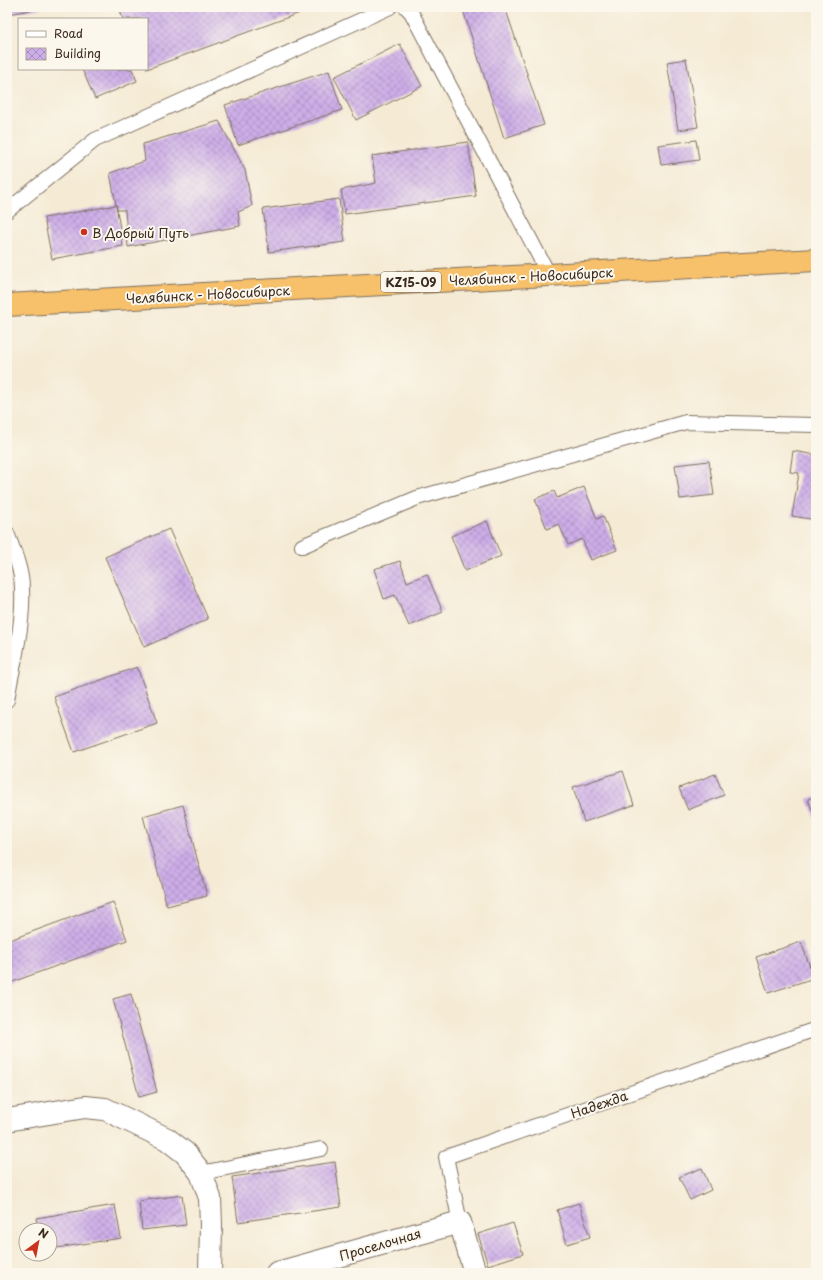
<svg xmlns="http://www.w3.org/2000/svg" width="823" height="1280" font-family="'Playpen Sans',sans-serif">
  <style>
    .building { fill: url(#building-cross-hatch) }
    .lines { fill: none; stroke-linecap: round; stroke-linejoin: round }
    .lane-casing { stroke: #7c6e5e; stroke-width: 16 }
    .street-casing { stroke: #7c6e5e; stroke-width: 24 }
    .highway-casing { stroke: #7c6e5e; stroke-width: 24 }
    .lane { stroke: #fff; stroke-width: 14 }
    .street { stroke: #fff; stroke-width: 22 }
    .highway { stroke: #f7c06b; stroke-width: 22 }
    .poi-dot { fill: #c8321e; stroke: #fbf7ec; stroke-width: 1.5 }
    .labels { text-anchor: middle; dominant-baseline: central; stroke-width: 4; stroke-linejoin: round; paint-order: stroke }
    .shield { fill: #fbf7ec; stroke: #75685c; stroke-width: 1 }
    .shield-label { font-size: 12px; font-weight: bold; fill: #3b2a1e }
    .poi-label { font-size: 13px; fill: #3b2a1e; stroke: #fbf7ec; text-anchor: start }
    .street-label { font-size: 13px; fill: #3b2a1e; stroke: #fbf7ec }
  </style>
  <defs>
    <pattern id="building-cross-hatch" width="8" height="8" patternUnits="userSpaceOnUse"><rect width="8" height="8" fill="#ceaee9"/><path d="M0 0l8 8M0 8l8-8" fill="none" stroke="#a88ebc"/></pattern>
  </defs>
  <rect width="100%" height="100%" fill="#fbf7ec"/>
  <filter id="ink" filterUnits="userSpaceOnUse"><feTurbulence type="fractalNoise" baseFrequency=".025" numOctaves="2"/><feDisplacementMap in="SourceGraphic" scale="8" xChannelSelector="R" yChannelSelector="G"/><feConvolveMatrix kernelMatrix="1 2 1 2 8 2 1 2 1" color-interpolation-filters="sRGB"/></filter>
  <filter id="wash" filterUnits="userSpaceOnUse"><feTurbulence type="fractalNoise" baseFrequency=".012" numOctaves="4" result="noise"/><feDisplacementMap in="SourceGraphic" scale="16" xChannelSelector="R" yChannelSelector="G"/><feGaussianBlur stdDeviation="0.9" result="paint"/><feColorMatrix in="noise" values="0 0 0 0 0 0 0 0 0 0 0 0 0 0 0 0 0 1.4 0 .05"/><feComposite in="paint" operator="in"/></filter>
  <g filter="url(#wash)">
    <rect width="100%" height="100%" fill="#f5ebd5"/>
    <g id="blocks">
      <!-- building -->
      <g class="building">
        <path d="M8,7H41V8L9,14Z"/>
        <path d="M119,7H316L147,69V19H123Z"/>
        <path d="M462,7H505L544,125L504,138Z"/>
        <path d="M400,44L422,86L356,120L334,77Z"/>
        <path d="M686,59L698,127L678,130L667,62Z"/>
        <path d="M82,69H132L137,81L95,99Z"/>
        <path d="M329,71L342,110L238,145L225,105Z"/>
        <path d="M219,121L245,170L252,206L238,212L240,226L128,247L125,210H117L110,173L145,161L143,144Z"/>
        <path d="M696,140L699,160L661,165L658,145Z"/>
        <path d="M468,142L476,196L345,214L341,190L376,183L372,156Z"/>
        <path d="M339,199L345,242L269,252L263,209Z"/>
        <path d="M116,205L123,246L52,259L44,218Z"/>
        <path d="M793,451L816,455V520L792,516L799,473L790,472Z"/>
        <path d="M709,461L714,495L680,499L675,465Z"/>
        <path d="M584,487L597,519L603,516L617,550L591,560L582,539L568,545L559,524L547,529L535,499L554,491L557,498Z"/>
        <path d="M487,521L501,556L465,571L451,536Z"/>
        <path d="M169,529L208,619L144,647L105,557Z"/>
        <path d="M400,561L407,582L427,574L443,612L409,626L395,595L384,599L374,569Z"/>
        <path d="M137,667L157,723L74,752L54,697Z"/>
        <path d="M623,771L634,805L584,822L573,787Z"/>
        <path d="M715,774L724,795L688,810L679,788Z"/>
        <path d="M816,796V821L808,799Z"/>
        <path d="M183,805L207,896L167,906L143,816Z"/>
        <path d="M113,902L127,940L7,984V941Z"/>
        <path d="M801,942L814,978L768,993L756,957Z"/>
        <path d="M131,994L157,1092L139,1097L113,999Z"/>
        <path d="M335,1162L341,1207L238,1222L232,1177Z"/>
        <path d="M702,1168L711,1190L690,1200L679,1177Z"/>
        <path d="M182,1195L186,1225L142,1230L139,1201Z"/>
        <path d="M579,1203L590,1237L567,1244L557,1210Z"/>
        <path d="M115,1205L121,1238L50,1249V1230H38L36,1218Z"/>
        <path d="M513,1223L523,1254L488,1265L478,1234Z"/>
      </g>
    </g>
  </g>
  <g filter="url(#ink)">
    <use href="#blocks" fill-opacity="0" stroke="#7c6e5e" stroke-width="1"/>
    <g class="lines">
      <defs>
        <g id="lane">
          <path d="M406,7L411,12L549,275"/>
          <path d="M7,211L95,140L390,7"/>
          <path d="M7,533C13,549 22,570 22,588C24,626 13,664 7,700"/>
          <path d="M302,546L417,498L686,422L816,425"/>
          <path d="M201,1173L321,1149"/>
          <path d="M460,1222L446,1157L816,1029"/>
        </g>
        <g id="street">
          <path d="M7,1120L85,1107L105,1109L167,1139L185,1153L201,1173L210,1198L211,1225L210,1273"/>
          <path d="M277,1273L460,1222L475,1273"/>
        </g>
        <path id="highway" d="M7,305L816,260"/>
      </defs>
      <!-- lane casing -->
      <use href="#lane" class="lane-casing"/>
      <!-- street casing -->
      <use href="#street" class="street-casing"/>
      <!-- highway casing -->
      <use href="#highway" class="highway-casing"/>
      <!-- lane -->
      <use href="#lane" class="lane"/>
      <!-- street -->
      <use href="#street" class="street"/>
      <!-- highway -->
      <use href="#highway" class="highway"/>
    </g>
  </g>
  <!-- markers -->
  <circle class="poi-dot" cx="84" cy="232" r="4"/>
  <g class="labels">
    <!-- shield labels -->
    <rect class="shield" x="381" y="272" width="60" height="20" rx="3"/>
    <g class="shield-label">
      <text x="411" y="282">KZ15-09</text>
    </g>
    <!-- poi labels -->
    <g class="poi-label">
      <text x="92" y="232">В Добрый Путь</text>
    </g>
    <!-- street labels -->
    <g class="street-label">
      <text transform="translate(531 276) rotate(-3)">Челябинск - Новосибирск</text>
      <text transform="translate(208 294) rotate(-3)">Челябинск - Новосибирск</text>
      <text transform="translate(599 1104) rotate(-19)">Надежда</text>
      <text transform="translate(380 1244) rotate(-16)">Проселочная</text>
    </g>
  </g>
  <!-- margin -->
  <rect width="823" height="1280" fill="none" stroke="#fbf7ec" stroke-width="24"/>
  <!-- legend -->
  <rect x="18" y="18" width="130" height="52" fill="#fbf7ec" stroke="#aea59a"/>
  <rect x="26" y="31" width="20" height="6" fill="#ffffff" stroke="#aea59a"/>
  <text x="54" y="38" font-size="12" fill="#3b2a1e">Road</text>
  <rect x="26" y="48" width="20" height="12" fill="url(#building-cross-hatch)" stroke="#aea59a"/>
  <text x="54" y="58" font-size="12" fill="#3b2a1e">Building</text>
  <!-- north arrow -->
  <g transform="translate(38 1242) rotate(32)"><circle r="19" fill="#fbf7ec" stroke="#aea59a"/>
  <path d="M0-3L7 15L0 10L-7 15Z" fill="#c8321e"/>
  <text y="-6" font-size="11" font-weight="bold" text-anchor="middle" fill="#3b2a1e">N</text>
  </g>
</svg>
